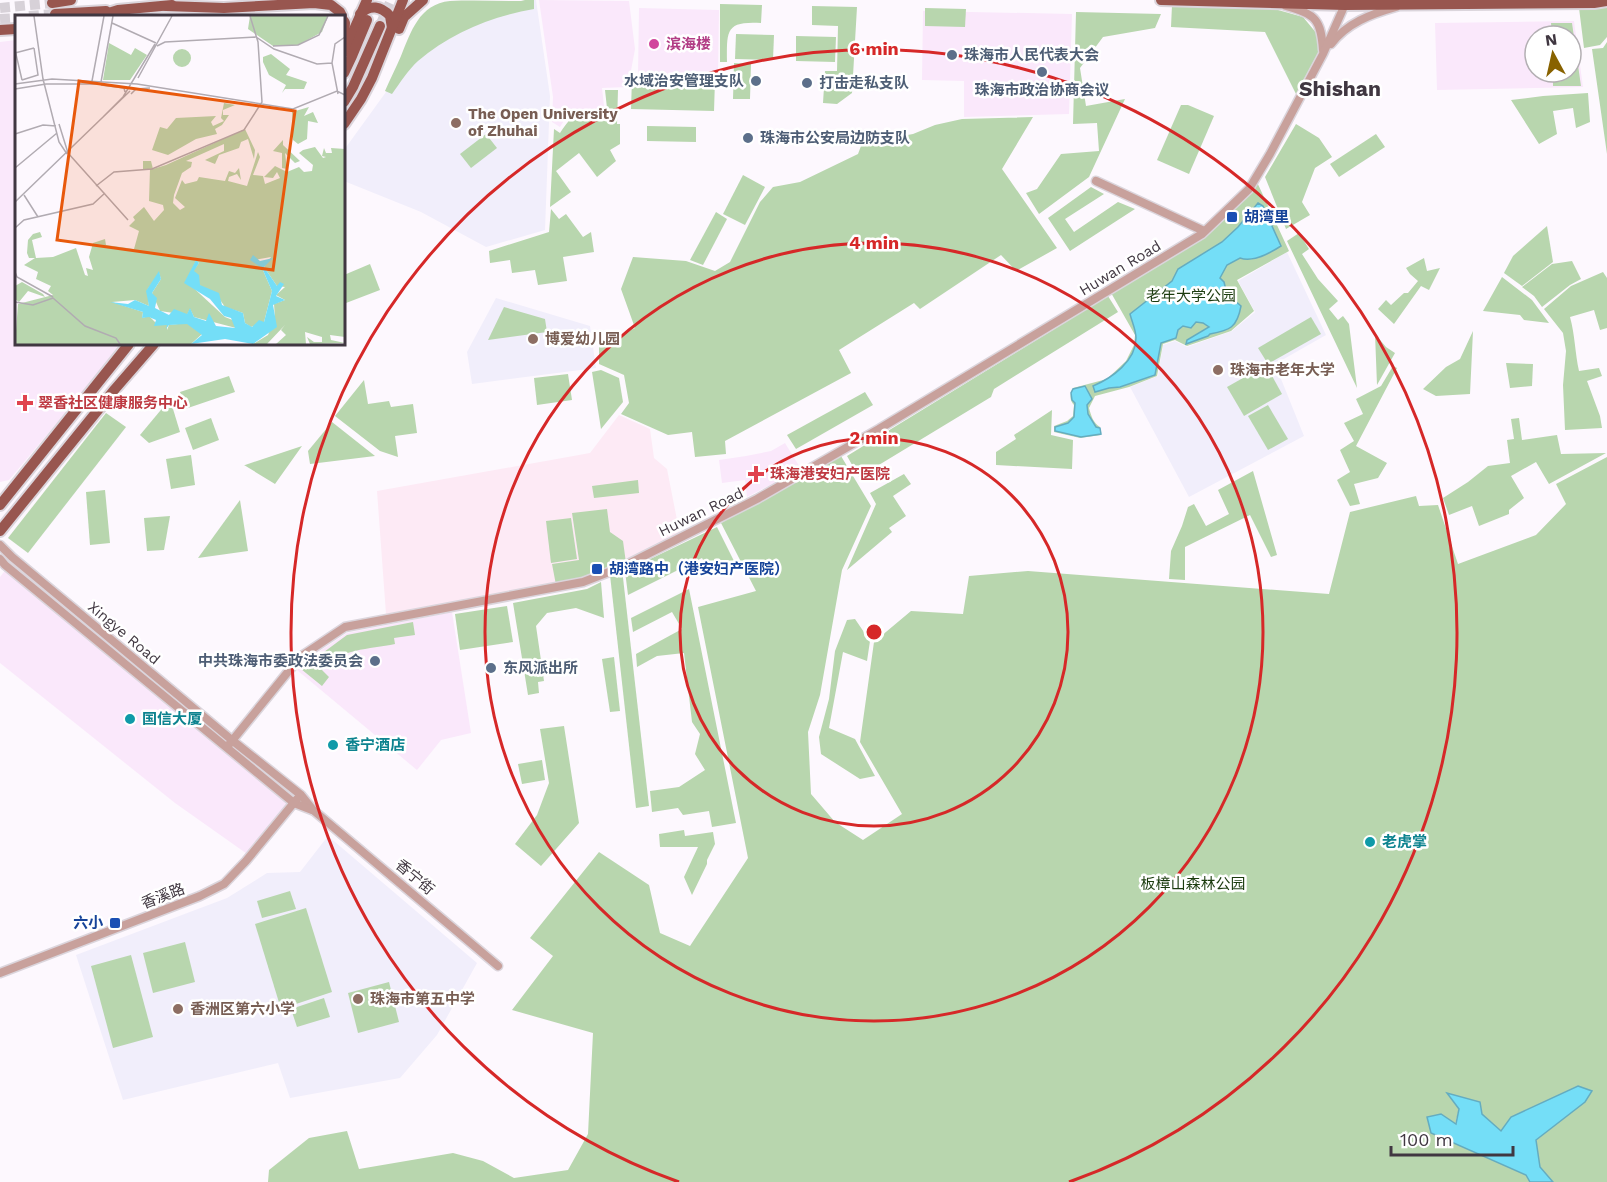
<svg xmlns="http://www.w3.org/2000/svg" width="1607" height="1182" font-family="'Work Sans','Noto Sans SC',sans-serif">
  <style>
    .built { fill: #fae8fb; fill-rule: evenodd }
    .industrial { fill: #fdeaf5 }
    .education { fill: #f1eefb }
    .green { fill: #b8d6ae }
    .water { fill: #74def7; stroke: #64acc0; stroke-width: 1.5 }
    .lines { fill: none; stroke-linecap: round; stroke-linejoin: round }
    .major-tunnel { stroke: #d7d1d8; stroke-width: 10; stroke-dasharray: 10 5; stroke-linecap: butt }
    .minor-casing { stroke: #dbd5dc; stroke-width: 11 }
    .major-casing { stroke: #dbd5dc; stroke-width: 14 }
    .minor { stroke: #c8a19c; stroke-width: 8 }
    .major { stroke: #98564f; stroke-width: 10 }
    .ring { fill: none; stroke: #d62828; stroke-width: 3 }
    .hotel-dot { fill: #d1479c; stroke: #fff; stroke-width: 2 }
    .service-dot { fill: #5c6f8a; stroke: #fff; stroke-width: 2 }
    .education-dot { fill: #8d6e63; stroke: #fff; stroke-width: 2 }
    .transit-dot { fill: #1a4fb4; stroke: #fff; stroke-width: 2 }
    .health-dot { fill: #e0444e; stroke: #fff; stroke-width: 2 }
    .culture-dot { fill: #0f9aa8; stroke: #fff; stroke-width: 2 }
    .labels { text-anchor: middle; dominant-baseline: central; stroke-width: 5; stroke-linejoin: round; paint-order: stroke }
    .hotel-label { font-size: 15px; font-weight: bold; fill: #b23c85; stroke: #fff; text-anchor: start }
    .service-label { font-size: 15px; font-weight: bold; fill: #4e5e75; stroke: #fff; text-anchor: start }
    .education-label { font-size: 15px; font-weight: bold; fill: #785e54; stroke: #fff; text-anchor: start }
    .transit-label { font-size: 15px; font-weight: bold; fill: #164399; stroke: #fff; text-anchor: start }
    .street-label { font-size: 15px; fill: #403741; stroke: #fff }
    .park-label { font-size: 15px; fill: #1b3b0e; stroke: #fff }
    .health-label { font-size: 15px; font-weight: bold; fill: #be3a42; stroke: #fff; text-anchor: start }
    .culture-label { font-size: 15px; font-weight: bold; fill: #0d838f; stroke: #fff; text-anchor: start }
    .district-label { font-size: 21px; font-weight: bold; fill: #403741; stroke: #fff }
    .inset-road { fill: none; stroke: #b1abb2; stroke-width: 1.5 }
    .view { fill: #e8590c; fill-opacity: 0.15; stroke: #e8590c; stroke-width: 3 }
    .inset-edge { fill: none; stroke: #403741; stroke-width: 3 }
    .centre { fill: #d62828; stroke: #fff; stroke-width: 3 }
    .ring-label { font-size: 18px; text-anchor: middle; font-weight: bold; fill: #d62828; stroke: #fff; stroke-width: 5; stroke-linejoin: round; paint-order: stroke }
  </style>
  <rect width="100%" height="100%" fill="#fdf8fe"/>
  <!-- built -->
  <g class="built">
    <path d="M539,0L629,1L635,49L628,87L602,88L604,106L592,119L586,115L576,112L568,114L560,127L552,122L553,97Z"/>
    <path d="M639,8L719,10L718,77L638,75Z"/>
    <path d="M923,11L1072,14L1069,114L964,117V81L922,80Z"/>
    <path d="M1574,21L1583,87L1437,90L1435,23ZM1535,36H1571V72H1535Z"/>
    <path d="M16,40V344H123L9,480L0,482V42Z"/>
    <path d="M785,443L801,469L747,497L745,480L722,483L719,460L746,456L771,451Z"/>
    <path d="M7,568L294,803L250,856L175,803L0,663V577Z"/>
    <path d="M452,612L471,733L441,740L417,770L297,670L303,662L347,633Z"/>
  </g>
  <!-- industrial -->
  <path class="industrial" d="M619,415L650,429L654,458L667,469L680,535L582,579L386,614L377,491L590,453Z"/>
  <!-- education -->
  <g class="education">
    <path d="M532,0H536L550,96L545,230L486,247L421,212L344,181V150L386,92L419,20Z"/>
    <path d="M1287,252L1326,335L1275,364L1304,436L1189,497L1130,387L1158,376L1163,345L1175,341L1187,347L1232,331L1255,312L1238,281Z"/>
    <path d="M496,298L590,326L596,368L472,384L467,352Z"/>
    <path d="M328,836L477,963L437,1035L400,1078L290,1098L278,1063L123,1100L76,955L227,898L267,873L300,872Z"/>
  </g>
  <!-- green -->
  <g class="green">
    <path d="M525,0H534V9C493,16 450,33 418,61C408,70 400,83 392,94L385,91C390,79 396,68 401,56C411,32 419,4 450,1C472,0 498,1 521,1Z"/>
    <path d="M720,4L762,5L761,23C725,21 727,31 727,62H720Z"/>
    <path d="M1172,5L1264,6L1303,17L1318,35V53L1296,94L1265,32L1171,27Z"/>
    <path d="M1607,5V37L1600,45L1584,48L1579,8Z"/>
    <path d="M812,6L857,7L852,93L837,104L823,103L825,71H837L838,26L812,25Z"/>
    <path d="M925,8L966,9L965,27L925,26Z"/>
    <path d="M1076,12L1161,14L1155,28L1103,37L1080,68L1086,106L1125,99L1089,177L1039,214L1026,193L1037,189L1061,154L1099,151L1097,123L1073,124Z"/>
    <path d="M1551,23H1572L1581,86H1553V72H1571V36H1552Z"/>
    <path d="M736,34L774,35L773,60L735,59Z"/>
    <path d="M796,36L836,37L835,62L796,61Z"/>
    <path d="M1607,42V154L1592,49L1603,48Z"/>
    <path d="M734,63L751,64L750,99H733Z"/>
    <path d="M632,78L715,80L714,111L631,109Z"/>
    <path d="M605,90H618L617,124H620V144L610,150L616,161L597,177L579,153L556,171L571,192L550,207L554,129L560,133C572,116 573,112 593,122L607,108Z"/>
    <path d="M1588,93L1590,122L1576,128L1573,108L1553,111L1557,134L1539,144L1511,100L1543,96Z"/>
    <path d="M1181,105H1188L1214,116L1189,174L1157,160Z"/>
    <path d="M1033,117L1002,169L1057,248L1016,271L1001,255L920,309L914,303L839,350L851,373L725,441L726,454L695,457L692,432L668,435L621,414L629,403L624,375L599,364V346L635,328L621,289L633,257L686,261L715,271L730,262L760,202L773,187L800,182L858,154L861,146L869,142L913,134L935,125L962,119Z"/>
    <path d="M1296,124L1319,138L1332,157L1315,168L1302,202L1310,215L1286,229L1265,177Z"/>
    <path d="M647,126L696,127V142L647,141Z"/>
    <path d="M486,134L497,148L471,168L460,154Z"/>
    <path d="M1376,134L1385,147L1339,177L1330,164Z"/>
    <path d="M743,175L765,187L745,225L723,214Z"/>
    <path d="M1256,180L1289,251L1237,280L1254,311L1231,331L1187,346L1175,340L1163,344L1157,376L1129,387L1095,396L1089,408C1091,415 1093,423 1100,427L1101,435L1080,438L1054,432V426L1067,421L1073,416L1074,405C1069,399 1070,395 1073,388L1107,379L1126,361L1134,345L1135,335L1110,291L1202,235Z"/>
    <path d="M1091,187L1104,194L1065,219L1074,232L1118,202L1135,209L1070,251L1048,218Z"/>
    <path d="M551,209L559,219L566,214L583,237L591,232L594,252L563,257L567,281L538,285L535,270L512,273L510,260L490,263L489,251L549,232Z"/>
    <path d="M716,212L727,219L703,265L690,260Z"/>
    <path d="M1547,226L1553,262L1522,286L1504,273L1513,256Z"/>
    <path d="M1299,233L1309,249L1302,254L1318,279L1338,301L1329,309L1338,320L1343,316L1349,324L1357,388L1287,241Z"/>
    <path d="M1424,258L1427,271L1440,268L1429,290L1421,286L1394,324L1378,309L1386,300L1391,305L1404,293H1408L1418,281L1410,274L1406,268Z"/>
    <path d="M1572,261L1581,279L1570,285L1542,307L1534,296L1522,287L1552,264Z"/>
    <path d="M370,264L380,290L346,303L344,296V275Z"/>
    <path d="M1603,272L1607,278V328L1600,330L1594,310L1570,317C1575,335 1575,353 1579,371L1599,368L1602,376L1587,381L1600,416L1602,428L1565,430L1563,385L1566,351L1563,333L1544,309L1571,286Z"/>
    <path d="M1502,277L1532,300L1549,323L1524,320L1520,315L1483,311Z"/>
    <path d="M1108,296L1118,312L994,389L991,397L859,477L847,456Z"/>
    <path d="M504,307L545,319L547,332L488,340Z"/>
    <path d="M1311,317L1321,334L1268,364L1258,348Z"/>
    <path d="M1473,331L1470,394L1436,396L1423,389L1446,367L1460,359Z"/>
    <path d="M1375,334L1386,347L1395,353L1377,385Z"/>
    <path d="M1506,363L1533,364L1532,386L1510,388Z"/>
    <path d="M1266,365L1282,394L1244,416L1227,387Z"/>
    <path d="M1393,366L1397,368L1356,446L1387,463L1378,478L1354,484L1360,504L1350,506L1337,480L1350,472L1340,450L1354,441L1344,423L1363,414L1356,399L1381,386Z"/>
    <path d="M601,370L619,378L623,402L601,429L592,372Z"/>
    <path d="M568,374L572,400L537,405L534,378Z"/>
    <path d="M229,376L235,392L185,409L180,392Z"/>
    <path d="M364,380L368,404L389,401L391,407L413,404L417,433L395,436L398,457L380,451L335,416Z"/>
    <path d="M865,392L873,405L796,449L787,435Z"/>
    <path d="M170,399L180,432L149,443L140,435Z"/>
    <path d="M1268,405L1288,439L1268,450L1248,416Z"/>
    <path d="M1052,410L1051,435L1073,440L1072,469L996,465V452L1016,439L1014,435Z"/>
    <path d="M106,413L126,427L28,553L8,538Z"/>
    <path d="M211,418L219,440L193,450L185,428Z"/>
    <path d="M1519,418L1522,440L1557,435L1561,454L1606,453L1549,484L1536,462L1511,476L1524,498L1509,510V514L1479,526L1472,506L1449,515L1443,498L1468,482L1488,466L1510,463L1507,440L1514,439L1511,419Z"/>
    <path d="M332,422L375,456L310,464L308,451Z"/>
    <path d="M302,446L275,484L244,465H245Z"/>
    <path d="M191,455L195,485L171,489L166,459Z"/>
    <path d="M841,456L871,506L842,570L820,695L808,732L811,794L835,822L863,840L902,814L860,742L874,642L911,611L963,614L969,576L1028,571L1329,594L1350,512L1416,496L1419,506L1438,505L1458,564L1536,535L1566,504L1556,484L1607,457V1182H1553L1540,1167L1536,1140L1585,1102L1501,1131L1482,1114L1448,1094L1459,1109L1455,1125L1427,1117L1526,1175L1530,1182H268L269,1170L309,1138L347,1131L359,1169L453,1153L483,1161L514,1178L568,1170L588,1134L593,1033L512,1010L553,956L530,938L599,852L649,885L660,933L690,946L748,858L698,607L756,591L721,523Z"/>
    <path d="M1253,471L1277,555L1271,557L1250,515L1185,547V580L1169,579L1171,551L1182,526L1188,507L1194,504L1206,526L1229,514L1218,490Z"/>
    <path d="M904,474L911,484L893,496L906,516L889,528L892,532L847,570L876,504L870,493Z"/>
    <path d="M638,480L639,493L594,498L592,486Z"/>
    <path d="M105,490L110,543L90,545L86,492Z"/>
    <path d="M240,500L248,551L198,558Z"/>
    <path d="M607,509L610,532L623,541L626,563L582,581L556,585L552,564L579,560L572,513Z"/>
    <path d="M170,516L164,550L147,551L144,518Z"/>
    <path d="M571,518L577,559L551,563L546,521Z"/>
    <path d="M717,527L735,563L711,574L702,558L628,595L625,571Z"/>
    <path d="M622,569L649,806L636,808L610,575Z"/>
    <path d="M601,582L604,618L576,608L547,613L536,626L544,681L538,682L539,693L528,695L513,603L587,589Z"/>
    <path d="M689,589L736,823L712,827L709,811L683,815L678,808L652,812L650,791L679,787L705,770L695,754L700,734L692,722L684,653L657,656L637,667L636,654L682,629L672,612L633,632L631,618Z"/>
    <path d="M507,606L513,642L460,650L455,614Z"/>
    <path d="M855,619L870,641L867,661L843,652L829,728L855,739L875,776L860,779L821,754L819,737L829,699L835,651L847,620Z"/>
    <path d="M413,622L415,635L394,638L395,644C370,649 338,649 322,670L329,677L322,686L301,669L347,635Z"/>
    <path d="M614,657L620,711L610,712L602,659Z"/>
    <path d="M564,726L579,823L541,866L515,844L537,815L549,783L540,729Z"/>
    <path d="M542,760L545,780L522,784L518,764Z"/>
    <path d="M684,830L685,836L713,832L715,844L707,860V864L692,895L684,877L698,847H660L659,834Z"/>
    <path d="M290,891L296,909L262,918L257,901Z"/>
    <path d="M306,908L332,992L281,1009L255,924Z"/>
    <path d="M185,942L195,982L153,993L143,953Z"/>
    <path d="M131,955L153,1037L113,1048L91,966Z"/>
    <path d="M389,982L399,1022L358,1033L348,993Z"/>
    <path d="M324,998L330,1017L297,1027L291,1009Z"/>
  </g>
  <!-- water -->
  <g class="water">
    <path d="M1258,203L1263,206L1281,246C1270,253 1253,263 1240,258L1227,265L1220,278L1224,282L1227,294L1241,306C1237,328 1230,330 1210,334L1208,336L1186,344L1187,340L1209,327L1203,323L1196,322L1191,328L1183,326L1178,330L1176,338L1161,343L1155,375L1120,387L1109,388L1095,392L1093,386C1112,378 1136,361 1136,338C1136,330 1132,322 1130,314L1172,281L1178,269L1222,242L1238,227Z"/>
    <path d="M1085,386L1092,399L1087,405L1088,414L1096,427L1100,428L1101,434L1081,437L1055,431V427L1068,423L1074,417L1075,403L1072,400L1071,393L1073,389Z"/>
    <path d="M1578,1086L1592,1091L1585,1102L1536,1140L1540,1167L1553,1182H1530L1526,1175L1431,1133L1427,1117L1441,1114L1456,1124L1459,1109L1447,1093L1480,1102L1482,1114L1501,1131L1511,1117Z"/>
  </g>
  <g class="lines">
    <!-- major-tunnel -->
    <g class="major-tunnel">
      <path d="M0,8L52,3"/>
      <path d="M29,16L55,14"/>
      <path d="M0,19L16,18"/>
      <path d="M380,26L391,0"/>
    </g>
    <defs>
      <g id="minor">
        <path d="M1286,6C1316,14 1321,20 1323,50"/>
        <path d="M1331,44C1347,23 1371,14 1396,7"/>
        <path d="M1096,181L1204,231"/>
        <path d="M0,545L12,557L233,741L301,795L313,810L498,966"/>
        <path d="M0,559L5,565L294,803L312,810"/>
        <path d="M227,747L300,657L345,627L583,582L622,567L757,499L879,429L1202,234L1249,189L1270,154L1323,54L1347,0"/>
        <path d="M0,973L200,896L224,884L246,861L297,799"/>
      </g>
      <g id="major">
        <path d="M1161,0L1345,5L1594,3L1607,1"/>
        <path d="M52,3L71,0"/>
        <path d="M166,6L224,8L314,3L331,5L340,12L342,16"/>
        <path d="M55,14L106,11"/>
        <path d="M360,14C370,4 381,6 390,16L392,28"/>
        <path d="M99,16L118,10L172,5"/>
        <path d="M344,21L345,23L344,38"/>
        <path d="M399,29L404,17L423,0"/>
        <path d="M0,30L16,29"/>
        <path d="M344,52L367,0"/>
        <path d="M344,73L352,56L367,20"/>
        <path d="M344,102L353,87L380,26"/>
        <path d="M344,124L361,99L372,78L403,0"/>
        <path d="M0,505L129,344"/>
        <path d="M0,531L115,389L154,344"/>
      </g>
    </defs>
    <!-- minor casing -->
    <use href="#minor" class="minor-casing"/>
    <!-- major casing -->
    <use href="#major" class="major-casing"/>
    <!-- minor -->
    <use href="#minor" class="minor"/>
    <!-- major -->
    <use href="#major" class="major"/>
  </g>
  <!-- distance rings -->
  <g class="ring">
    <circle cx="874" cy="632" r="194"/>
    <circle cx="874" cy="632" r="389"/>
    <path d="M679 1182A583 583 0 1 1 1069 1182"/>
  </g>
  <!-- markers -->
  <circle class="hotel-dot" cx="654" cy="44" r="6"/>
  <g class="service-dot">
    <circle cx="952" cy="55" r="6"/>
    <circle cx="1042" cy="72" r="6"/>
    <circle cx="756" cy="81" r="6"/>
    <circle cx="807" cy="83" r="6"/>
    <circle cx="748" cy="138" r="6"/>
    <circle cx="375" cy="661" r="6"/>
    <circle cx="491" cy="668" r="6"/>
  </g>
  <g class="education-dot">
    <circle cx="456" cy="123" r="6"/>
    <circle cx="533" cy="339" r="6"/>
    <circle cx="1218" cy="370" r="6"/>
    <circle cx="358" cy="999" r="6"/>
    <circle cx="178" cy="1009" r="6"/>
  </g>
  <g class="transit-dot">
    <rect x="1226" y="211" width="12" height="12" rx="3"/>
    <rect x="591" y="563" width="12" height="12" rx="3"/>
    <rect x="109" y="917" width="12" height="12" rx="3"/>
  </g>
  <g class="health-dot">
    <path d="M22 394h6v6h6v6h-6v6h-6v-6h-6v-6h6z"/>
    <path d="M753 465h6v6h6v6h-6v6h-6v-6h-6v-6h6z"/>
  </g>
  <g class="culture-dot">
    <circle cx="130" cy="719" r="6"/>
    <circle cx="333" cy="745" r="6"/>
    <circle cx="1370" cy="842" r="6"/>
  </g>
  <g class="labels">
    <!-- hotel labels -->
    <g class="hotel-label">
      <text x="666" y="44">滨海楼</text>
    </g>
    <!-- service labels -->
    <g class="service-label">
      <text x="964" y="55">珠海市人民代表大会</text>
      <text x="744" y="81" text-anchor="end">水域治安管理支队</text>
      <text x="819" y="83">打击走私支队</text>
      <text x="1042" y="90" text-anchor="middle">珠海市政治协商会议</text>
      <text x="760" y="138">珠海市公安局边防支队</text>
      <text x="363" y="661" text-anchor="end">中共珠海市委政法委员会</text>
      <text x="503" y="668">东风派出所</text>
    </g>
    <!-- education labels -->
    <g class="education-label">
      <text x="468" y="114">The Open University<tspan x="468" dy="17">of Zhuhai</tspan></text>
      <text x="545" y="339">博爱幼儿园</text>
      <text x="1230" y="370">珠海市老年大学</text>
      <text x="370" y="999">珠海市第五中学</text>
      <text x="190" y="1009">香洲区第六小学</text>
    </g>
    <!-- transit labels -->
    <g class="transit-label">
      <text x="1244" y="217">胡湾里</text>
      <text x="609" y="569">胡湾路中（港安妇产医院）</text>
      <text x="103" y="923" text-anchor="end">六小</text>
    </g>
    <!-- street labels -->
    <g class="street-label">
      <text transform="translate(1120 268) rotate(-31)">Huwan Road</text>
      <text transform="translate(701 512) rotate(-26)">Huwan Road</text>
      <text transform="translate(124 633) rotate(40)">Xingye Road</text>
      <text transform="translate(415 877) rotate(40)">香宁街</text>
      <text transform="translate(163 896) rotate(-21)">香溪路</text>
    </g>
    <!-- park labels -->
    <g class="park-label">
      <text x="1191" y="296">老年大学公园</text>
      <text x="1193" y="884">板樟山森林公园</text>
    </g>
    <!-- health labels -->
    <g class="health-label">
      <text x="38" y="403">翠香社区健康服务中心</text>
      <text x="770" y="474">珠海港安妇产医院</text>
    </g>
    <!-- culture labels -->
    <g class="culture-label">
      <text x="142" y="719">国信大厦</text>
      <text x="345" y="745">香宁酒店</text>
      <text x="1382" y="842">老虎掌</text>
    </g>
    <!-- district labels -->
    <g class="district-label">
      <text x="1340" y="88">Shishan</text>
    </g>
  </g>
  <!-- overview -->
  <g transform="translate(15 15)">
    <rect width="330" height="330" fill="#fdf8fe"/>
    <path d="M313,1L307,17L283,30L258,31L233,14L235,1ZM94,28L116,40L120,33L132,40L115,65H88ZM158 43a9 9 0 1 1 18 0a9 9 0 1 1-18 0ZM256,39L275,54L271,60L292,67L289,74H270L267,78L271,70L254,60L248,47V42ZM209,88L220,90L208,95V100H214L207,110L200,114L202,119L181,124L153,140L137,135L145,112L152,114L161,103L201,101L196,107L198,111L209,106L206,103ZM294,92L289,101L298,97L303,108L293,106L292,124L283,129L278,125L277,97ZM230,114L240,135L239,144L233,124L226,127L224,133L204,140L200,149L190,145L209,136V129L171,146L177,147L176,152L167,158L159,180L158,188L165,195L170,192L160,183L167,165L170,169L182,166L184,162L210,166L214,156L220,158L224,153L226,165L222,159L214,162L213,166L232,171L243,137L245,142L238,160L248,161L250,169L265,163L262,157L258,163L249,162L260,151L272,157L284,152L289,157L297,156L298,150L284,138L288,135L300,132L308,143L311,142L307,141L309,133L311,138H317L316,133L330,134V322L315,320L316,325L330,328L295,329L292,322L299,327H307V322L290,317L291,329H261L271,320L266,315L270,310L252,329H238L253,320L260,303L259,289L270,285L261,280L270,272L262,271L249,252L256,242L239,245L247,253L257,276L249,307L236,312L230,308L228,298L210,292L201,279L184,270L178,256L184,248L181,246L171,266L210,302L220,306L221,313L179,302L175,294L172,300L145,296L137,278L146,264L144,258L132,275L134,291L120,285L97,287L128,297L127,303L134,301L143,310H152V315L154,310L172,308L187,319L176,329H0L3,289L38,280L33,276L36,271L21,264L23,257L9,250L20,243H14L12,238L13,225L18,219L25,217L27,222L17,225L21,243L38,242L61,233L70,260L73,261L71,253L78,255L74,242L78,228L90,224L91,230L119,234L124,216L114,211L120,205L118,202L129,192L139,206L149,195L148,190L134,186L135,154L128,155V146H136L138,154L151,150ZM268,125V130L285,146L280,148L270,138L272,154L267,153V138L258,136ZM7,267L28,279L30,282L13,276L4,287L0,284V271Z" fill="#b8d6ae"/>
    <path d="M238,240L245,246L258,243L249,252L262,271L265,267L269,269L261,281L270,285L258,290L262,312L238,329L210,324L176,329L187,320L172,309L154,310L151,314L152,310L139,311L141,305L134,302L127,303L128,297L95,287L113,289L120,285L134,291L131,276L144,256L146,264L137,278L142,283L140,293L154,300L159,294L172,299L175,293L179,302L191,306L194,298L201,311L220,313L216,303L209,301L195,284L169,268L181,245L184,248L179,256L184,260L185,270L204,278L207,290L228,298L230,308L237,312L244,305L249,307L257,276L247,253L235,245Z" fill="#74def7"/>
    <path class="inset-road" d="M19,1L28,64L44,127L52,139M97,8L141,28M142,31L150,27L241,22L259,34L302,49L317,48M258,31L283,30L304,20L313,1M0,35L7,65M0,38L19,33M123,63L157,1M7,65L23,60L19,33M77,66L89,1M86,67L98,1M0,69L37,64L122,69L278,94L322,76L330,80M86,70L109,73L110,77M0,74L31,69H84M116,79L121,74L135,73M323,79L317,48L320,29L330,22M88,102L108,82L140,29M44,109L53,138M0,119L28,110L41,111M53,138L113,205M0,153L42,118M81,171L99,157L137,154L229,115L247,87L243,27L235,1M9,180L23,202M0,187L115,76M0,213L9,205L78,189L90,178M0,257L2,262L38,282M0,287L18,290L38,283L70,311L101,323L105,329"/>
    <path class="view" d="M64,66L280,96L258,255L42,225Z"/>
    <rect width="330" height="330" class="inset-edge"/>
  </g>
  <circle cx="874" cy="632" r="9" class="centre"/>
  <g class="ring-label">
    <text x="874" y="55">6 min</text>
    <text x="874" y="249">4 min</text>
    <text x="874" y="444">2 min</text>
  </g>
  <!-- north arrow -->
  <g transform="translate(1553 54) rotate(352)"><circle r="28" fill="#ffffff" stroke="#b3afb3" stroke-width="1.5"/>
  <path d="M0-4.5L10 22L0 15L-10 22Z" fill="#886200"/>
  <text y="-9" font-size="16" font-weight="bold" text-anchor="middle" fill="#403741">N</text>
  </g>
  <!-- scale -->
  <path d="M1391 1146v9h122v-9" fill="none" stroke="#403741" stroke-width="3"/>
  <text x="1400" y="1146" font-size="18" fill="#403741" stroke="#ffffff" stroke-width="4.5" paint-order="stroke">100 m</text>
</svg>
